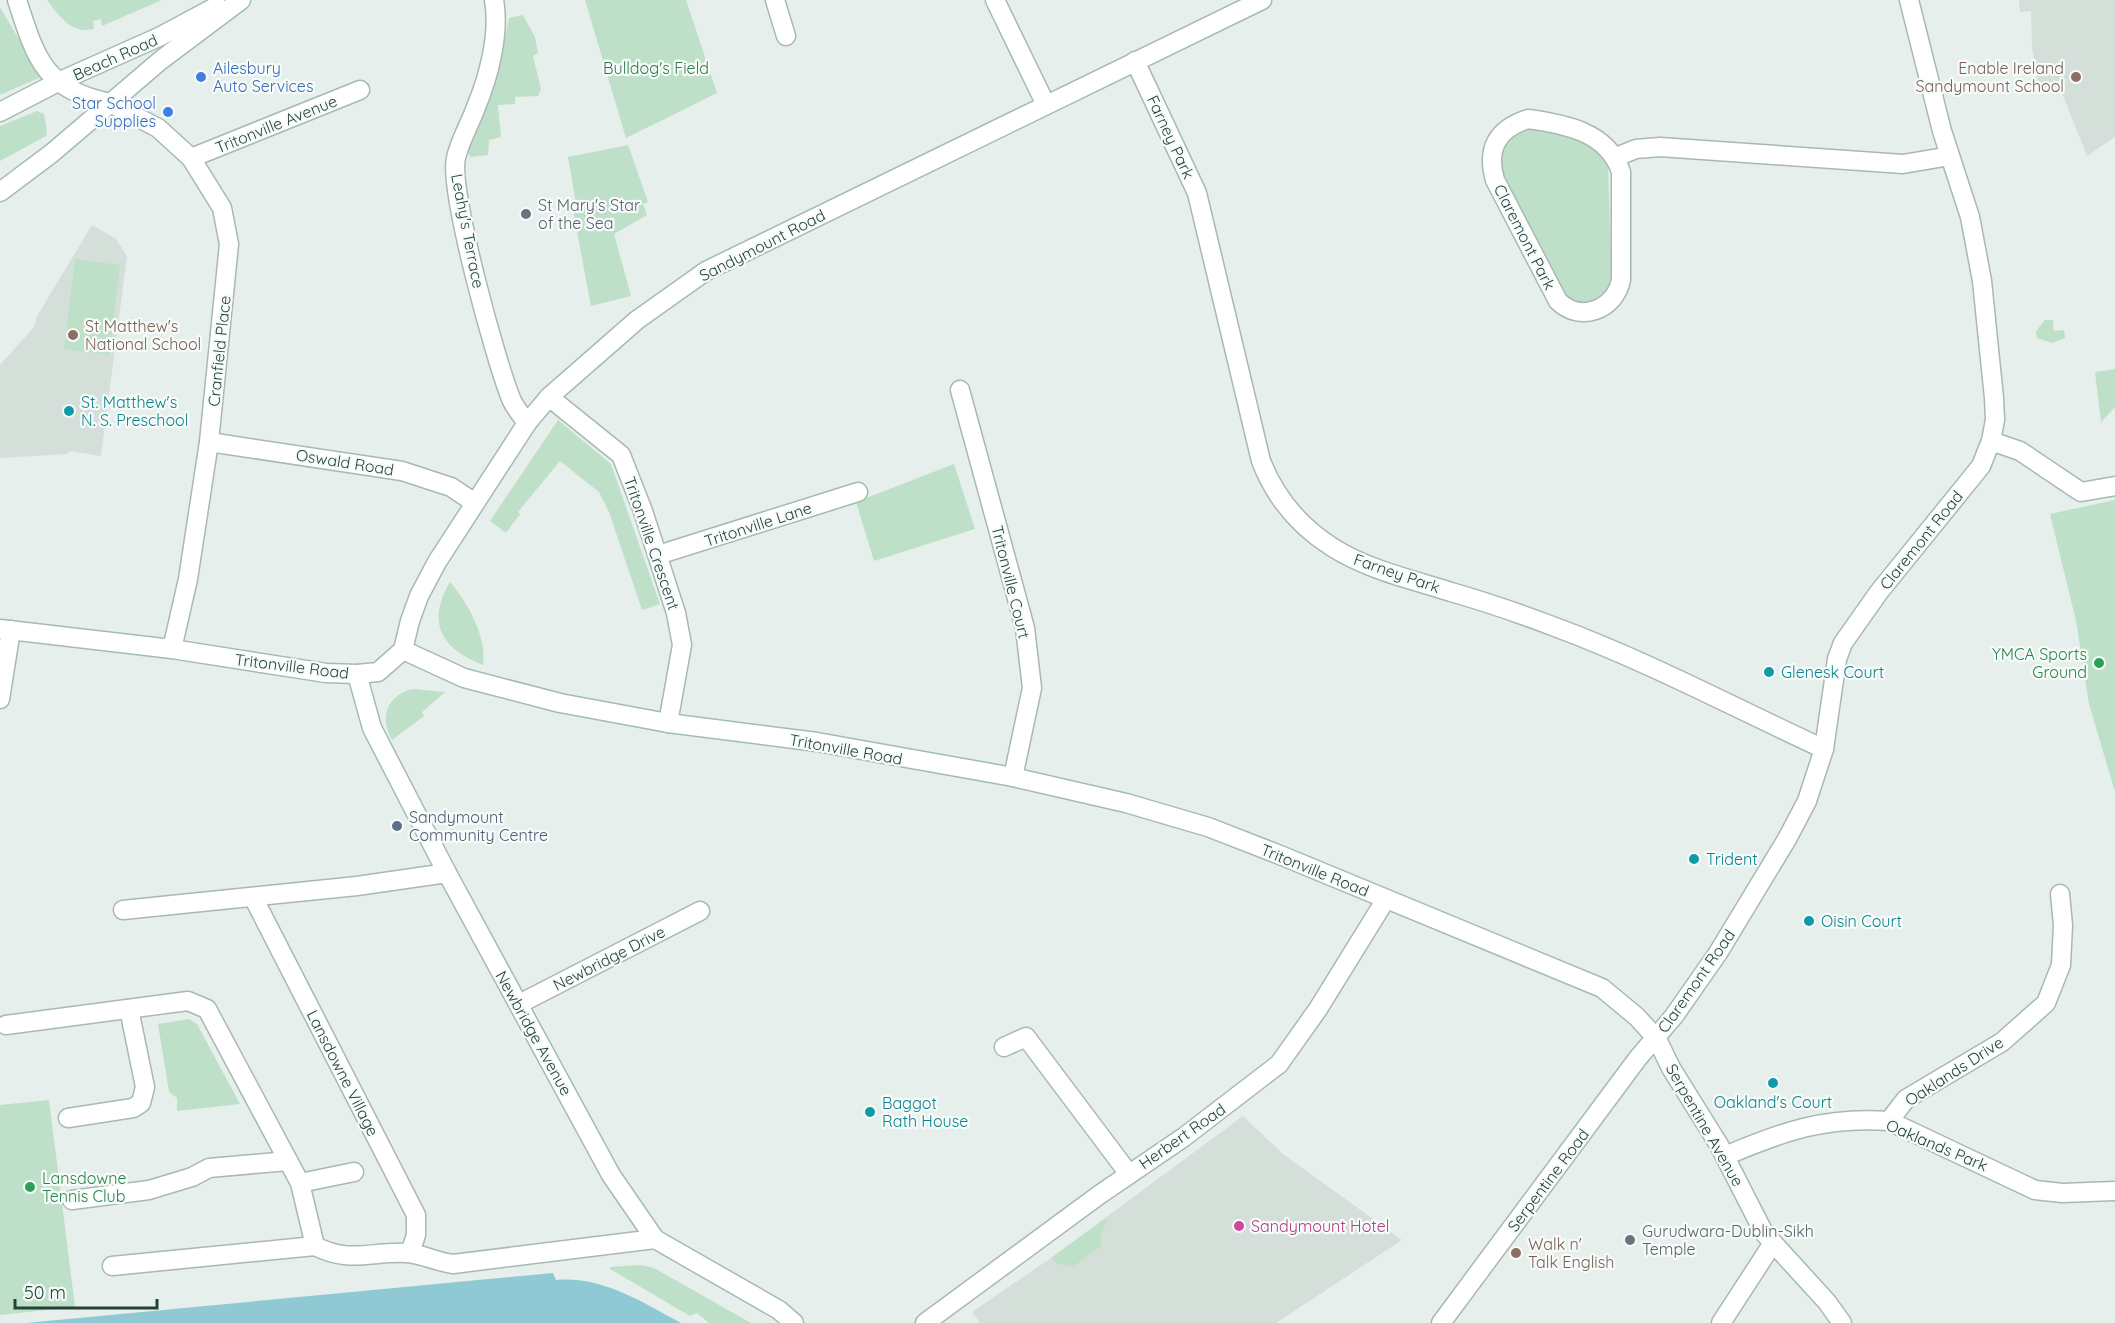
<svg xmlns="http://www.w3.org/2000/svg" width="2115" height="1323" font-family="Quicksand,sans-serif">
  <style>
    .built { fill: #d4dfda }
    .green { fill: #bfe0c8 }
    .water { fill: #8ec9d4 }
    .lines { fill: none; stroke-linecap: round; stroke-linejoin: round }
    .street-casing { stroke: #a8b8b2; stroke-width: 21 }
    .secondary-casing { stroke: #a4bbb3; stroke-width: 21 }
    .street { stroke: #fff; stroke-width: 18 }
    .secondary { stroke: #fff; stroke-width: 18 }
    .shop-dot { fill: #3f7fe0; stroke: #f7fbf9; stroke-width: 2 }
    .education-dot { fill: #8d6e63; stroke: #f7fbf9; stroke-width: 2 }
    .worship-dot { fill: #6b7280; stroke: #f7fbf9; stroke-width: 2 }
    .culture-dot { fill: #0f9aa8; stroke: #f7fbf9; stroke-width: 2 }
    .leisure-dot { fill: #2e9e5b; stroke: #f7fbf9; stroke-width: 2 }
    .service-dot { fill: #5c6f8a; stroke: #f7fbf9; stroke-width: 2 }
    .hotel-dot { fill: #d1479c; stroke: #f7fbf9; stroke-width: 2 }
    .labels { text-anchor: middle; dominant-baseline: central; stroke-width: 4.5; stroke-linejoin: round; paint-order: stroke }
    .street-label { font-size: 16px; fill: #24423a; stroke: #f7fbf9 }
    .shop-label { font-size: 16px; fill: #366cbe; stroke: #f7fbf9; text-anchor: start }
    .park-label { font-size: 16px; fill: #2d7a4b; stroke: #f7fbf9 }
    .education-label { font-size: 16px; fill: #785e54; stroke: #f7fbf9; text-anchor: start }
    .worship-label { font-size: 16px; fill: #5b616d; stroke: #f7fbf9; text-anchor: start }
    .culture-label { font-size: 16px; fill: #0d838f; stroke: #f7fbf9; text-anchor: start }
    .leisure-label { font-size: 16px; fill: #27864d; stroke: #f7fbf9; text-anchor: end }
    .service-label { font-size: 16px; fill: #4e5e75; stroke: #f7fbf9; text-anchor: start }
    .hotel-label { font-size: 16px; fill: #b23c85; stroke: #f7fbf9; text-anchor: start }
  </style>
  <rect width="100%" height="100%" fill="#e6efeb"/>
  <!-- built -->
  <g class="built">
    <path d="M2019,0H2115V137L2087,156L2059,86L2039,91L2032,48L2031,11L2020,12Z"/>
    <path d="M92,225L116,239L127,256L101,456L70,451L67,454L0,458V365L34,327L37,316Z"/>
    <path d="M1243,1116L1283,1154L1402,1240L1276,1323H980L972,1312L1051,1258Z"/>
  </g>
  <!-- green -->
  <g class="green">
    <path d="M47,0H162L102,26L101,19L93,21L94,29C72,35 59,16 47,0Z"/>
    <path d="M585,0H686L717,93L626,138Z"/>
    <path d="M0,7L41,77L0,95Z"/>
    <path d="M523,15L535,37L538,53L533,56L541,89L538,96L515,97V104L498,105L501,137L489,140L488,155L470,157L467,148C486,105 501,64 509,18Z"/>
    <path d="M37,111L44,114L47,131L46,136L0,161V126Z"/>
    <path d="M1529,130C1556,129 1597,142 1608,167L1612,287C1599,301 1584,307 1566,297L1501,175C1495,154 1508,134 1529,130Z"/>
    <path d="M628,145L648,202L643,204L647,215L614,234L631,296L591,306L573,210L577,209L568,157Z"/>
    <path d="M75,259L120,265L109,355L64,349Z"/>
    <path d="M2045,320H2053L2054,331L2064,330L2065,338L2052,343L2037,338L2036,331Z"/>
    <path d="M2115,369V407L2101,422L2095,372Z"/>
    <path d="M558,420L611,464L660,604L642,610L609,512L599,492L560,461L518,512L520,514L506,533L490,521Z"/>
    <path d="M954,464L975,529L874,561L856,502Z"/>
    <path d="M2115,500V792L2089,704L2076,621L2050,514Z"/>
    <path d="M450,582C468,603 487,637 483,665C441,649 426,622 450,582Z"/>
    <path d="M413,689L445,692L422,712L424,716L392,740C379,717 387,695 413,689Z"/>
    <path d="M189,1019L197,1024L240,1104L177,1111V1098L169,1092L158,1024Z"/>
    <path d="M49,1100L75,1307L0,1315V1105Z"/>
    <path d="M1106,1218L1107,1221L1101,1234V1246L1073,1267L1056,1263L1051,1258Z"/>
    <path d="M641,1265L654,1268L751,1323H709L697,1313L690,1316L610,1269V1267Z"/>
  </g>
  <!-- water -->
  <path class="water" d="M553,1273L556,1280C602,1276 642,1302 681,1323H26Z"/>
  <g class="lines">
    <defs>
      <g id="street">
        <path d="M494,0C500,33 489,76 476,107C470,124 460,140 456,158C448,189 497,366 512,401C516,409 522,416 527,423"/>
        <path d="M775,0L786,36"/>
        <path d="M995,0L1046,105"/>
        <path d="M1135,61L1197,193L1261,461C1275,497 1299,526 1332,547C1368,570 1411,579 1451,592C1486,602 1521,614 1555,627C1647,661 1735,708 1824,749"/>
        <path d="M110,103L158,128L191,158L222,208L229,244L209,442L188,579L172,649"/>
        <path d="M1528,119C1565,124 1608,132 1621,172V280C1615,310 1580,323 1558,301L1495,180C1486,149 1497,129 1528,119Z"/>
        <path d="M1616,157L1636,149L1660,147L1903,164L1950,156"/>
        <path d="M191,158L360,90"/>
        <path d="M960,390L1025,628L1032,688L1013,777"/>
        <path d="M549,397L621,455L643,511L676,613L682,645L668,723"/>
        <path d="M1991,441L2020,451L2081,492L2115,486"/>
        <path d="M209,442L402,471L451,487L475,503"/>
        <path d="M658,555L858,492"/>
        <path d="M0,699L11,630"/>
        <path d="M253,897L416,1215V1235L410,1253"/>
        <path d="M123,910L357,886L447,873"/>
        <path d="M519,1004L700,911"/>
        <path d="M6,1025L188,1001L207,1009L300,1183L315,1246C350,1264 371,1251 407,1253C422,1254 437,1262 453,1264L655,1239"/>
        <path d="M1004,1047L1026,1037L1129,1174"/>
        <path d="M68,1118L133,1108L141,1103L145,1087L129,1009"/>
        <path d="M1889,1121L1906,1099L2002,1042L2046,1003L2061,965L2063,925L2060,894"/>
        <path d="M1725,1156C1782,1132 1825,1116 1889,1121L2035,1190L2062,1193L2115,1191"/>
        <path d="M300,1183L354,1172"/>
        <path d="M72,1200L149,1190L192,1177L209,1168L288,1161"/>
        <path d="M112,1266L315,1246"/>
        <path d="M925,1323L1099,1195L1184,1137L1279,1064L1318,1009L1386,899"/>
        <path d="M1441,1323L1638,1058L1674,1016L1718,953L1787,839L1807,801L1824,749L1837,659L1843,643L1879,592L1981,466L1991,441L1995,420L1994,398L1982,281L1970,217L1942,131L1909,0"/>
        <path d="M1721,1323L1773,1243"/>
      </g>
      <g id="secondary">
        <path d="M17,0C36,59 44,89 110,103"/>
        <path d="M0,112L58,82L161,36L217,6"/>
        <path d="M0,192L52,153L161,60L241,0"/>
        <path d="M0,629L172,649L326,673L357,674L378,672L403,650"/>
        <path d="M403,650L464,678L560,703L668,723L817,742L1013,777L1126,803L1208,827L1280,855L1602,988L1637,1017L1657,1039L1671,1068L1719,1145L1764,1233L1827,1302L1842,1323"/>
        <path d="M403,650L410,621L419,596L437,562L527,423L549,397L637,320L706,271L1262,0"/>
        <path d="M357,674L372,728L447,873L611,1175L655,1239L779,1310L794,1323"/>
      </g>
    </defs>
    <!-- street casing -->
    <use href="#street" class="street-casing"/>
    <!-- secondary casing -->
    <use href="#secondary" class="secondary-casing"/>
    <!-- street -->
    <use href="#street" class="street"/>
    <!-- secondary -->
    <use href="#secondary" class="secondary"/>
  </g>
  <!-- markers -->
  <g class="shop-dot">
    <circle cx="201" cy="77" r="6"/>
    <circle cx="168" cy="112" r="6"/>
  </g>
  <g class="education-dot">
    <circle cx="2076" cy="77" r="6"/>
    <circle cx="73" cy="335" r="6"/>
    <circle cx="1516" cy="1253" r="6"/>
  </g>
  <g class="worship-dot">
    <circle cx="526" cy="214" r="6"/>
    <circle cx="1630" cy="1240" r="6"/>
  </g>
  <g class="culture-dot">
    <circle cx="69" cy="411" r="6"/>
    <circle cx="1769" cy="672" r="6"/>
    <circle cx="1694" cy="859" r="6"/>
    <circle cx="1809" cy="921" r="6"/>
    <circle cx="1773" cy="1083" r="6"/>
    <circle cx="870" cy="1112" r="6"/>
  </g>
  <g class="leisure-dot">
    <circle cx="2099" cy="663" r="6"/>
    <circle cx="30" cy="1187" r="6"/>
  </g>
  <circle class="service-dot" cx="397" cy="826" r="6"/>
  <circle class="hotel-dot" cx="1239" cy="1226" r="6"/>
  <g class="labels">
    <!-- street labels -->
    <g class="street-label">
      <text transform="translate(115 57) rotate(-24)">Beach Road</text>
      <text transform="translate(276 124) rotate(-22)">Tritonville Avenue</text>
      <text transform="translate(1171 137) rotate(65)">Farney Park</text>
      <text transform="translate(468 231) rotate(79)">Leahy's Terrace</text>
      <text transform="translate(1525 237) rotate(63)">Claremont Park</text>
      <text transform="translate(762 245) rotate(-27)">Sandymount Road</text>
      <text transform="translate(219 351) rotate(-84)">Cranfield Place</text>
      <text transform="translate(345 462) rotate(9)">Oswald Road</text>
      <text transform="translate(758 524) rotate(-18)">Tritonville Lane</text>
      <text transform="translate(1921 540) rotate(-51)">Claremont Road</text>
      <text transform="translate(652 543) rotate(71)">Tritonville Crescent</text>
      <text transform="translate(1397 573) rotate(19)">Farney Park</text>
      <text transform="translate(1011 582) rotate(76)">Tritonville Court</text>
      <text transform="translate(292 666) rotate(7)">Tritonville Road</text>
      <text transform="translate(846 749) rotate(10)">Tritonville Road</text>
      <text transform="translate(1315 870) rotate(22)">Tritonville Road</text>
      <text transform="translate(609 958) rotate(-27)">Newbridge Drive</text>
      <text transform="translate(1696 981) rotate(-55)">Claremont Road</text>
      <text transform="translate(534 1033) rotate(61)">Newbridge Avenue</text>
      <text transform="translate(1954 1071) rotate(-33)">Oaklands Drive</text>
      <text transform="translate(343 1073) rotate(63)">Lansdowne Village</text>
      <text transform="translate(1705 1125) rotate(60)">Serpentine Avenue</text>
      <text transform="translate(1182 1136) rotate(-35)">Herbert Road</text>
      <text transform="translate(1937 1145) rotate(23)">Oaklands Park</text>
      <text transform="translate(1548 1180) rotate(-53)">Serpentine Road</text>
    </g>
    <!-- shop labels -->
    <g class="shop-label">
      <text x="213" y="68">Ailesbury<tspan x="213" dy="18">Auto Services</tspan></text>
      <text x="156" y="103" text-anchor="end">Star School<tspan x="156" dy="18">Supplies</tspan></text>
    </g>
    <!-- park labels -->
    <g class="park-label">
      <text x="656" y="68">Bulldog's Field</text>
    </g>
    <!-- education labels -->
    <g class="education-label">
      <text x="2064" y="68" text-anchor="end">Enable Ireland<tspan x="2064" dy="18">Sandymount School</tspan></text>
      <text x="85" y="326">St Matthew's<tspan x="85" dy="18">National School</tspan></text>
      <text x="1528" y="1244">Walk n'<tspan x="1528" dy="18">Talk English</tspan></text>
    </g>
    <!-- worship labels -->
    <g class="worship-label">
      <text x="538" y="205">St Mary's Star<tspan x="538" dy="18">of the Sea</tspan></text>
      <text x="1642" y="1231">Gurudwara-Dublin-Sikh<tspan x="1642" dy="18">Temple</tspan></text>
    </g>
    <!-- culture labels -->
    <g class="culture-label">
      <text x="81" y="402">St. Matthew's<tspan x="81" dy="18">N. S. Preschool</tspan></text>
      <text x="1781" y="672">Glenesk Court</text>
      <text x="1706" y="859">Trident</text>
      <text x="1821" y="921">Oisin Court</text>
      <text x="1773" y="1102" text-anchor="middle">Oakland's Court</text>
      <text x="882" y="1103">Baggot<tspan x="882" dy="18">Rath House</tspan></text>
    </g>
    <!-- leisure labels -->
    <g class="leisure-label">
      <text x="2087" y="654">YMCA Sports<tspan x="2087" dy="18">Ground</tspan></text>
      <text x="42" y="1178" text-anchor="start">Lansdowne<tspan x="42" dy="18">Tennis Club</tspan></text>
    </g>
    <!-- service labels -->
    <g class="service-label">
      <text x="409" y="817">Sandymount<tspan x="409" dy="18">Community Centre</tspan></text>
    </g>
    <!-- hotel labels -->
    <g class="hotel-label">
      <text x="1251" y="1226">Sandymount Hotel</text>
    </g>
  </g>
  <!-- scale -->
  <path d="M15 1299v9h142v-9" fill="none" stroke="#24423a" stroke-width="3"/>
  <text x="24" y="1299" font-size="18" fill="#24423a" stroke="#f7fbf9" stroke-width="4.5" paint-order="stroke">50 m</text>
</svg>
